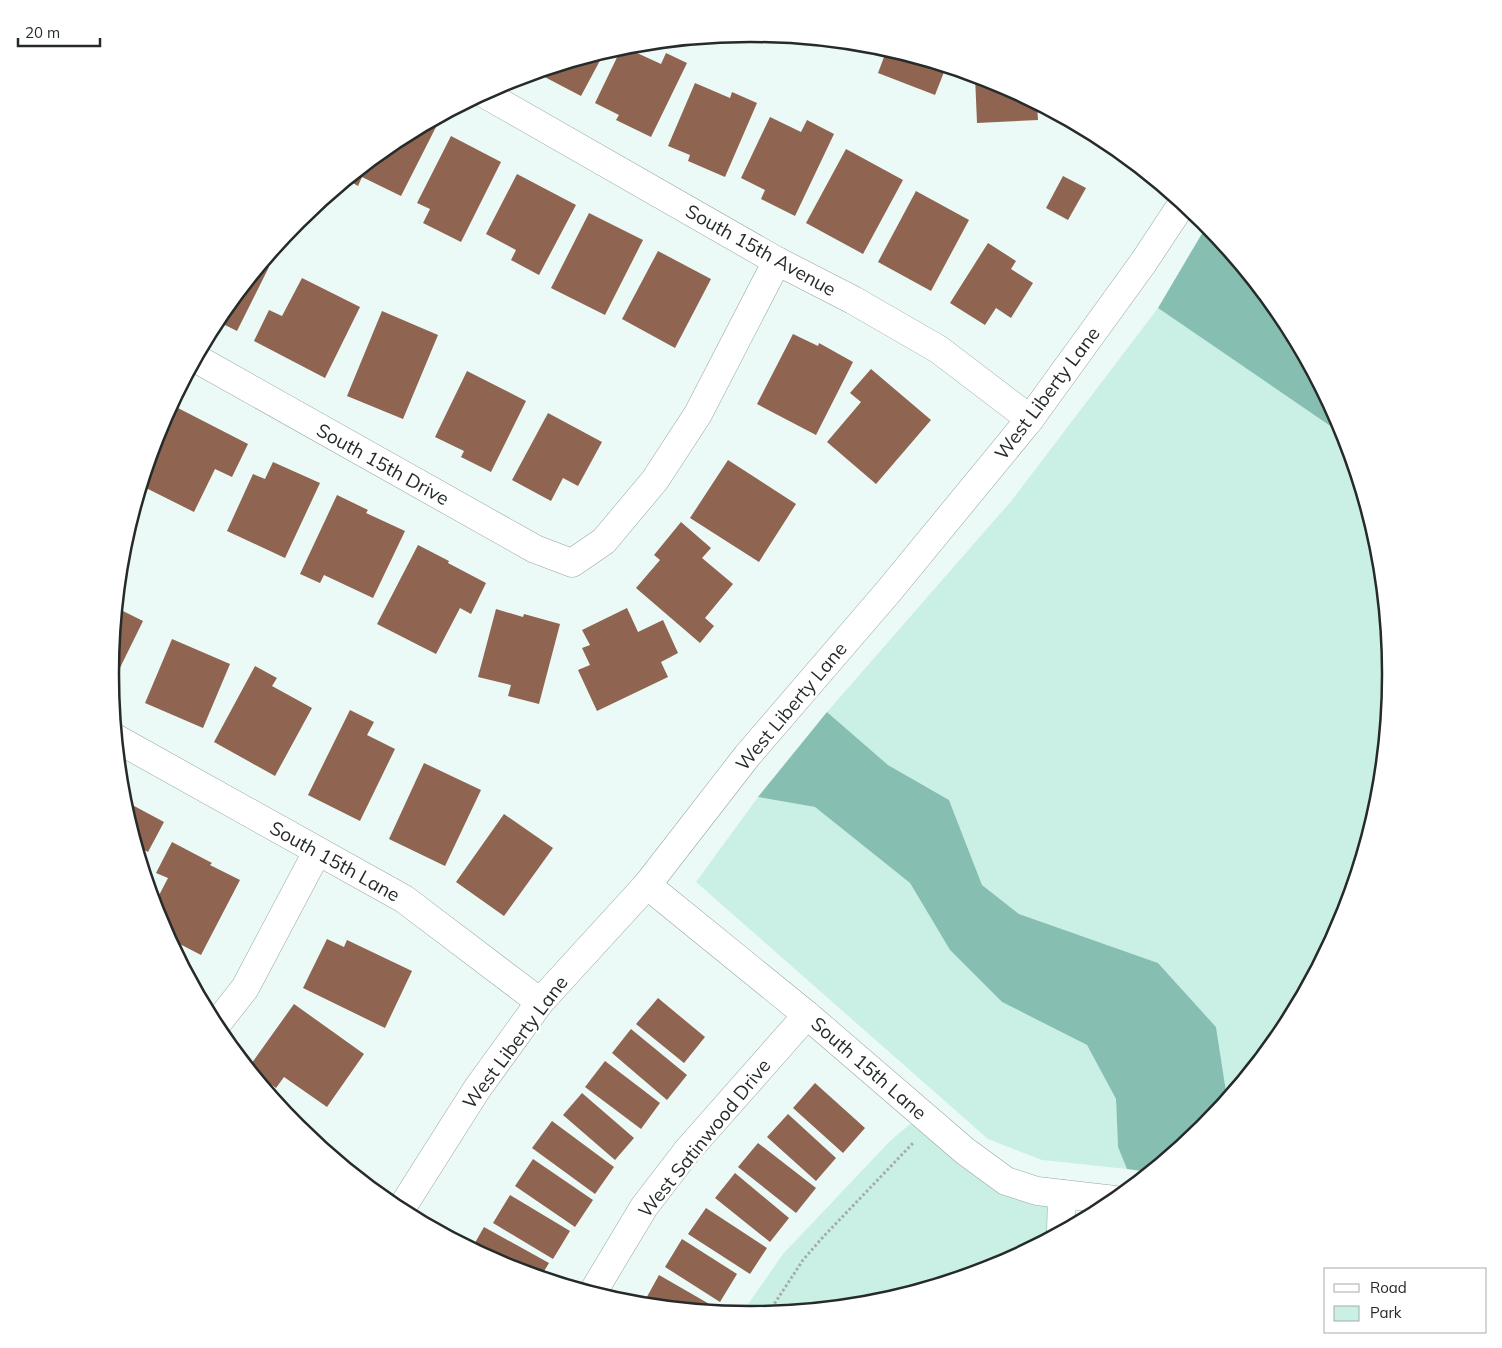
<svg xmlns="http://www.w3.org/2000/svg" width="1502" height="1348" font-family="Mulish,sans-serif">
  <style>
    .green { fill: #caf0e6 }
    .forest { fill: #86bfb1 }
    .building { fill: #8f6451 }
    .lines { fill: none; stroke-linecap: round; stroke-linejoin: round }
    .minor-casing { stroke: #97a5a1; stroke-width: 29 }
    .path { stroke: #a2adaa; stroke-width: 3; stroke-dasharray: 2.5 2.5; stroke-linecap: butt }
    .minor { stroke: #fff; stroke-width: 28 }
    .labels { text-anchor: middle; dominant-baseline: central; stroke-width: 5; stroke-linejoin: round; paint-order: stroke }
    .street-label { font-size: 19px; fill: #262b2a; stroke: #fff }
    .rim { fill: none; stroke: #262b2a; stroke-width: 2.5 }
  </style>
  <rect width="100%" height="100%" fill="#ebfaf6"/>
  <!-- green -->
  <g class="green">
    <path d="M1158,308L1345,436L1379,549L1391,674L1379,799L1342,919L1283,1030L1227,1098L1216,1027L1158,963L1019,914L982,885L949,800L888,765L827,712L1012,500Z"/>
    <path d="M758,797L815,807L910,883L950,950L1002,1002L1087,1045L1116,1099L1118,1147L1127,1169L1042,1160L988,1139L696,882Z"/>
    <path d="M922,1114L965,1151L1062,1194L1061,1231L996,1266L876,1302L751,1314L742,1313L783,1254L890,1141Z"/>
  </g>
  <!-- forest -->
  <g class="forest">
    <path d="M1207,225L1284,319L1343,429L1345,436L1158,308Z"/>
    <path d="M827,712L888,765L949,800L982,885L1019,914L1158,963L1216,1027L1227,1098L1204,1127L1149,1172L1127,1169L1118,1147L1116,1099L1087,1045L1002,1002L950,950L910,883L815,807L758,797Z"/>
  </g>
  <!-- building -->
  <g class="building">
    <path d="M622,47H624L661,64L666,53L687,63L651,137L616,120L619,115L595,103Z"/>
    <path d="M887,49L946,67L935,95L878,73Z"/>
    <path d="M604,53L581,96L537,73H538Z"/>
    <path d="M975,76L996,83L1037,104L1038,120L977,123Z"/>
    <path d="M695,83L730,98L732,92L757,103L725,177L688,161L690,155L668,146Z"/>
    <path d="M770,117L801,132L807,120L834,134L795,216L761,199L765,190L741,178Z"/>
    <path d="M432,122L437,125L401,196L362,177L358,186L348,180L396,141Z"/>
    <path d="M451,136L501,162L461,242L423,223L430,209L417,203Z"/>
    <path d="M846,149L903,180L863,254L806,223Z"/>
    <path d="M517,174L576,205L539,275L511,260L516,250L486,234Z"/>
    <path d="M1063,176L1086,188L1068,220L1046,208Z"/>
    <path d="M916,191L969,220L931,291L878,262Z"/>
    <path d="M589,213L643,240L605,315L551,288Z"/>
    <path d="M988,243L1016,261L1011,269L1033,283L1011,318L996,308L985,325L950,303Z"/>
    <path d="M658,251L711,279L675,348L622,319Z"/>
    <path d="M263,264L269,267L237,331L217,321Z"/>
    <path d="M302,278L360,307L325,378L254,341L269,310L282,316Z"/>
    <path d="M382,311L438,335L403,419L347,396Z"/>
    <path d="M793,334L818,346L819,343L853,362L816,435L757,404Z"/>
    <path d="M871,369L931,420L876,484L827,442L861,402L850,393Z"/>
    <path d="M467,371L526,401L491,472L461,457L464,451L435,437Z"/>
    <path d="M176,407L248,444L232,477L215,469L194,512L142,486L151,456Z"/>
    <path d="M548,413L602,442L578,486L563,478L551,501L512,480Z"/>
    <path d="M728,460L796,504L759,562L690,518Z"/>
    <path d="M273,462L320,483L285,558L227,531L253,474L265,479Z"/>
    <path d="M337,495L368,510L366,513L405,531L373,598L324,575L320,583L300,574Z"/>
    <path d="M681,522L711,548L702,558L733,584L705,618L714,626L700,643L636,588L660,560L654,555Z"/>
    <path d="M418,545L449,561L448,563L486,583L471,614L460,608L436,654L377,624Z"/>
    <path d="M117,608L143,621L112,684L111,674Z"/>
    <path d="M627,608L638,632L663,620L678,653L661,662L668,677L597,711L578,670L590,665L582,648L590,645L582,630Z"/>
    <path d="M496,609L523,617L524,614L560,624L539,704L508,696L511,685L478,677Z"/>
    <path d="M172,639L230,664L203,728L145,703Z"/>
    <path d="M255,666L277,678L272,686L312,708L275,776L214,742Z"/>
    <path d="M350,710L374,722L367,735L395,749L360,821L308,795Z"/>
    <path d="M424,763L481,790L445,866L389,839Z"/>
    <path d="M123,800L164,822L148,852L139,847L138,848Z"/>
    <path d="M504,814L553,848L504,916L456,882Z"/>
    <path d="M172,842L212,863L210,865L240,880L201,955L170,939L159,919L155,903L168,878L156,873Z"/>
    <path d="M327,939L344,947L347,940L412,971L385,1028L303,988Z"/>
    <path d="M658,998L705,1037L684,1063L636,1024Z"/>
    <path d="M294,1004L364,1054L327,1107L284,1077L276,1088L253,1071L249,1067Z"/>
    <path d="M631,1029L687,1075L667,1100L612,1053Z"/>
    <path d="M605,1061L660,1103L641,1129L585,1087Z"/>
    <path d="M815,1083L865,1128L843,1153L793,1108Z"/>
    <path d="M582,1093L634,1138L615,1160L563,1115Z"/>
    <path d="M788,1114L836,1158L816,1181L767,1137Z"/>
    <path d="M552,1121L614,1167L595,1194L532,1148Z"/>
    <path d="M758,1143L816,1188L796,1213L738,1167Z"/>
    <path d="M533,1159L593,1200L575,1227L515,1186Z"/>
    <path d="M735,1173L789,1218L770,1242L715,1198Z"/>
    <path d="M510,1195L570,1231L553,1259L493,1223Z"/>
    <path d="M706,1208L767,1248L750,1274L688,1234Z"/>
    <path d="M484,1227L549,1263L541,1276L506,1265L472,1248Z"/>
    <path d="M682,1239L737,1274L720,1302L665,1267Z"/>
    <path d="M659,1275L718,1309L717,1311L643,1304Z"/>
  </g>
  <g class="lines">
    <defs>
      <g id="minor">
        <path d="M485,94L777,261L853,300L938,349L1030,419"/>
        <path d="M197,359L535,549L572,563L604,541L655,480L698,414L777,261"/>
        <path d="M117,739L404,899L540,1002"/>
        <path d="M647,885L807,1015L965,1151L1006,1181L1037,1191L1115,1200"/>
        <path d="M216,1025L245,988L317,852"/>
        <path d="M401,1209L477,1089L540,1002L647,885L747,756L888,592L1030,419L1143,263L1182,204"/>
        <path d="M1061,1231L1062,1194"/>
        <path d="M593,1292L644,1207L687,1151L807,1015"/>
      </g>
    </defs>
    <!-- minor casing -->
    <use href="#minor" class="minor-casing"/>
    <!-- path -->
    <path class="path" d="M769,1312L803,1260L823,1237L914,1142"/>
    <!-- minor -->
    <use href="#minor" class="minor"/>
  </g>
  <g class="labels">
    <!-- street labels -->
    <g class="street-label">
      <text transform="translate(761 250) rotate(29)">South 15th Avenue</text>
      <text transform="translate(1047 393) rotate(-53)">West Liberty Lane</text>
      <text transform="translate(383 464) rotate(29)">South 15th Drive</text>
      <text transform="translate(791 706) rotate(-50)">West Liberty Lane</text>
      <text transform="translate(335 861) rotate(29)">South 15th Lane</text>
      <text transform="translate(515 1042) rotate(-53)">West Liberty Lane</text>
      <text transform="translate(869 1068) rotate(41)">South 15th Lane</text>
      <text transform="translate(704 1138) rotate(-51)">West Satinwood Drive</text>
    </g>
  </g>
  <!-- crop -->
  <path d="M0 0H1502V1348H0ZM750 42H751A631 631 0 0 1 1382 673V675A631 631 0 0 1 751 1306H750A631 631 0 0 1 119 675V673A631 631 0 0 1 750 42Z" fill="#fff" fill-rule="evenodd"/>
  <path class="rim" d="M750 42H751A631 631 0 0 1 1382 673V675A631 631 0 0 1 751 1306H750A631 631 0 0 1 119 675V673A631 631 0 0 1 750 42Z"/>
  <!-- legend -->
  <rect x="1324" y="1268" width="162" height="65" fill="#ffffff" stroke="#a8aaaa"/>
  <rect x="1334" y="1284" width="25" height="8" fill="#ffffff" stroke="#a8aaaa"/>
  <text x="1370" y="1293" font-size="15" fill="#262b2a">Road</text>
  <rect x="1334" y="1306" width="25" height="15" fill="#caf0e6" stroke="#a8aaaa"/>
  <text x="1370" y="1318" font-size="15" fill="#262b2a">Park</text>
  <!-- scale -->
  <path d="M18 38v8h82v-8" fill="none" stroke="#262b2a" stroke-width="2.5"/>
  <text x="25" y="38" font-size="15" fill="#262b2a" stroke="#ffffff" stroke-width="4" paint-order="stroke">20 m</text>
</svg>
